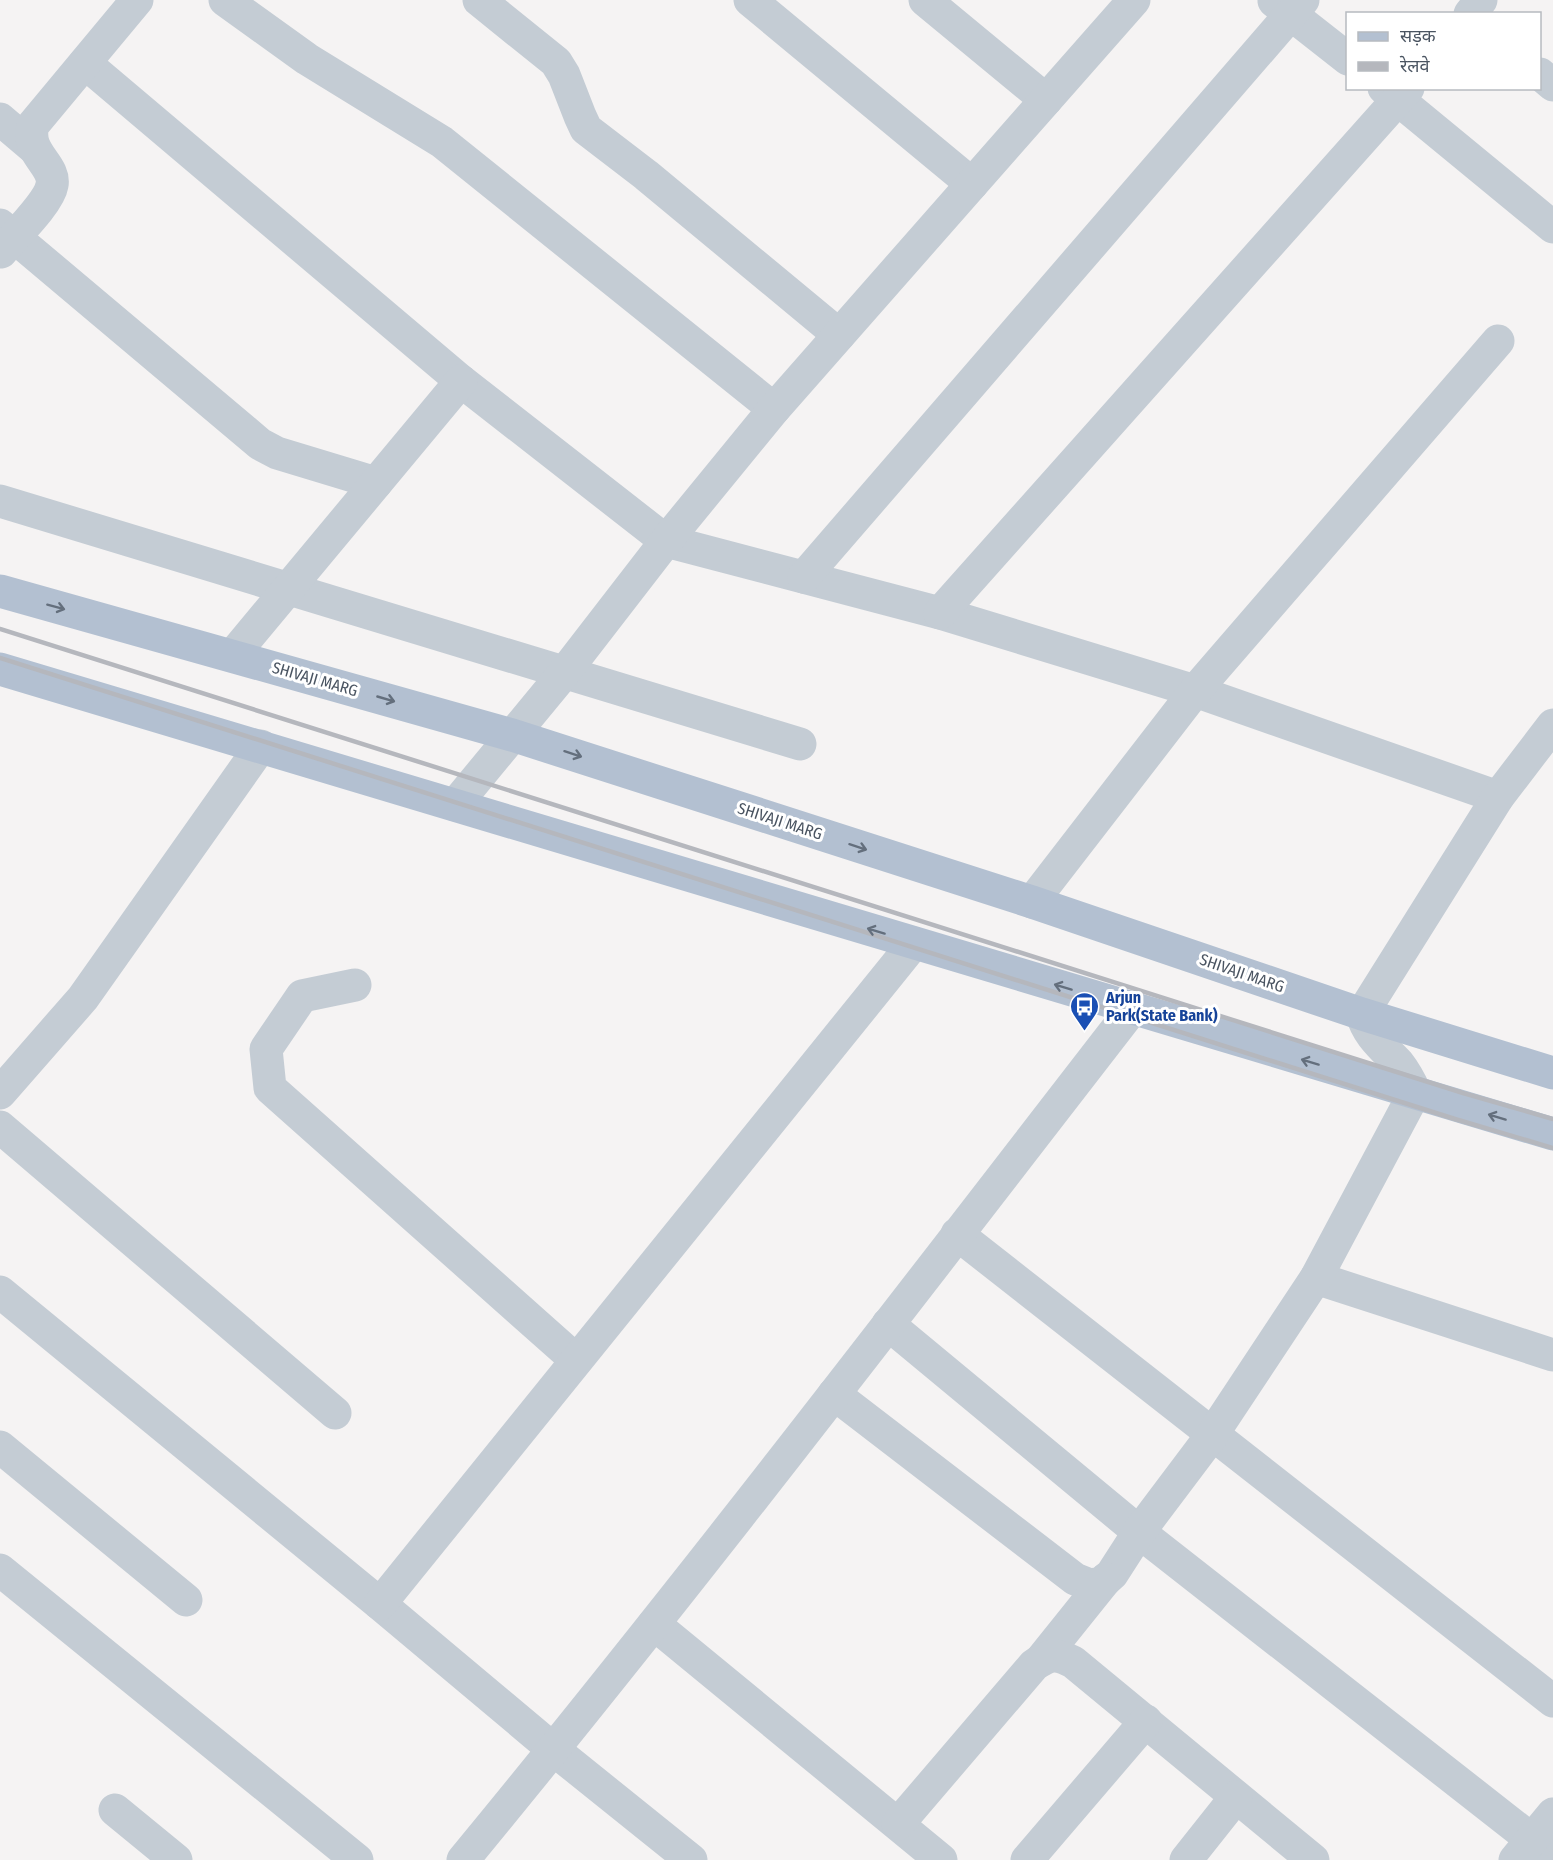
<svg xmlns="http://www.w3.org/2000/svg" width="1553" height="1860" font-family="'Fira Sans Condensed','Noto Sans Devanagari',sans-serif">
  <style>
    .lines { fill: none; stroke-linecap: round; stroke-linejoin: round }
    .minor { stroke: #c4ccd4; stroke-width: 33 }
    .major { stroke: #b3c0d1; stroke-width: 33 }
    .rail { stroke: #b5b7bd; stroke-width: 4.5 }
    .oneway { stroke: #646f7d }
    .labels { text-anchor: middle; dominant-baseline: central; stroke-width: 6; stroke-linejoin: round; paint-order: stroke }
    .street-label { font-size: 16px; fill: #4a5461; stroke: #fff }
    .transit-label { font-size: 16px; font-weight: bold; fill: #164399; stroke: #fff; text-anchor: start }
  </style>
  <rect width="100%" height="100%" fill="#f5f3f3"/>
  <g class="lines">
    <!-- minor -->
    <g class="minor">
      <path d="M225,0L307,59L442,142L774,409"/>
      <path d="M479,0L556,62L564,75L580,116L586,129L646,175L839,335"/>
      <path d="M750,0L972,184"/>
      <path d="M925,0L1046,100"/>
      <path d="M1274,1L1348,59"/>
      <path d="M1470,14L1481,0"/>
      <path d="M85,63L461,381L666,541L940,613L1195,691L1498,797"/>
      <path d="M1540,74L1553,85"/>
      <path d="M1384,88L1553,227"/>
      <path d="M0,119L34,148"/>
      <path d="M0,225L260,444L277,453L376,483"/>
      <path d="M1,252C14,236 49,203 52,185C56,165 25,153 33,125L137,0"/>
      <path d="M0,501L800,744"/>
      <path d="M804,577L1303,0"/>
      <path d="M940,613L1408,88"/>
      <path d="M233,655L461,381"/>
      <path d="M455,805L564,673L666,541L774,409L1134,0"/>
      <path d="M1032,902L1195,691L1498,341"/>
      <path d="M355,985L302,996L266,1049L270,1088L576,1360"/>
      <path d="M0,1093L83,998L261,746"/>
      <path d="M0,1127L335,1413"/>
      <path d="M957,1234L1553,1701"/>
      <path d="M1316,1278L1553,1355"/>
      <path d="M0,1292L380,1604L554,1750L691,1860"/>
      <path d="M888,1324L1139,1532L1522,1832L1553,1859"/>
      <path d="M834,1394L1075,1579L1090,1585L1102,1583L1112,1574L1139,1532L1212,1435L1316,1278L1415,1092C1410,1081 1405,1072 1398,1063C1384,1048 1367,1035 1362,1014L1498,797L1553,725"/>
      <path d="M0,1447L186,1600"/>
      <path d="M0,1570L357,1860"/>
      <path d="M380,1604L914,943"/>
      <path d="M654,1624L941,1860"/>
      <path d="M1041,1660L1106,1579"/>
      <path d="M115,1810L176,1860"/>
      <path d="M898,1824L1034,1665C1050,1654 1055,1653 1073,1662L1313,1860"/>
      <path d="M463,1860C693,1581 912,1293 1133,1008"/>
      <path d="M1027,1860L1146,1721"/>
      <path d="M1186,1860L1236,1797"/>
      <path d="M1515,1860L1553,1814"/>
    </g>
    <!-- major -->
    <g class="major">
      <path d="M0,591L512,735L1032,902L1362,1014L1553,1073"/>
      <path d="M0,669L1553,1134"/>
    </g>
    <!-- rail -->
    <g class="rail">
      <path d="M0,629L1463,1093L1553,1119"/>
      <path d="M0,658L1455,1119L1553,1148"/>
    </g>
  </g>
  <!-- one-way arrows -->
  <defs><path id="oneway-shaft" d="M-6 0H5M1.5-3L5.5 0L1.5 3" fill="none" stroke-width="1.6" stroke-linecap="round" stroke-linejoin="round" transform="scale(1.5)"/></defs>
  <g class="oneway">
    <use href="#oneway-shaft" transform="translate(56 607) rotate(15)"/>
    <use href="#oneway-shaft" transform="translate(386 699) rotate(16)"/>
    <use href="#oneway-shaft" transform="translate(573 754) rotate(18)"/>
    <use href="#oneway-shaft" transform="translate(858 847) rotate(18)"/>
    <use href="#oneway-shaft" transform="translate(876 931) rotate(-163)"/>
    <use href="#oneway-shaft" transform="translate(1063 987) rotate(-163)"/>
    <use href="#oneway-shaft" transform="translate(1310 1062) rotate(-163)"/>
    <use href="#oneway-shaft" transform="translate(1497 1117) rotate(-163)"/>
  </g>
  <!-- icons -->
  <defs>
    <symbol id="bus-pin" viewBox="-11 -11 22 30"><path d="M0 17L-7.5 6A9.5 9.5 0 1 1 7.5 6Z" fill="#1a4fb4" stroke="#fff"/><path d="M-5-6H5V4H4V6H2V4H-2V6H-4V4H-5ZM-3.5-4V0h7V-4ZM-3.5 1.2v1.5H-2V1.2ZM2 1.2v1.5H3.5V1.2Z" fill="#fff"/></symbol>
  </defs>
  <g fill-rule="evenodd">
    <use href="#bus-pin" x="1068" y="990" width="33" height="45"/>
  </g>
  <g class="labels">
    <!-- street labels -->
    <g class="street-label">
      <text transform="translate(315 679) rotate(16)">SHIVAJI MARG</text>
      <text transform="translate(780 821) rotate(18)">SHIVAJI MARG</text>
      <text transform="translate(1242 973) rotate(19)">SHIVAJI MARG</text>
    </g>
    <!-- transit labels -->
    <g class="transit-label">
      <text x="1106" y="997">Arjun<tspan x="1106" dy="18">Park(State Bank)</tspan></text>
    </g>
  </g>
  <!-- legend -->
  <rect x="1346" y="12" width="195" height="78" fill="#ffffff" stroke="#b7bbc0" stroke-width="1.5"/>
  <rect x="1358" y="32" width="30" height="9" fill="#b3c0d1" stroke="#b7bbc0" stroke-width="1.5"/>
  <text x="1400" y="42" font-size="18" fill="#4a5461">सड़क</text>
  <rect x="1358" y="62" width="30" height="9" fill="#b5b7bd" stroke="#b7bbc0" stroke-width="1.5"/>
  <text x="1400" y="72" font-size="18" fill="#4a5461">रेलवे</text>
</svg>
